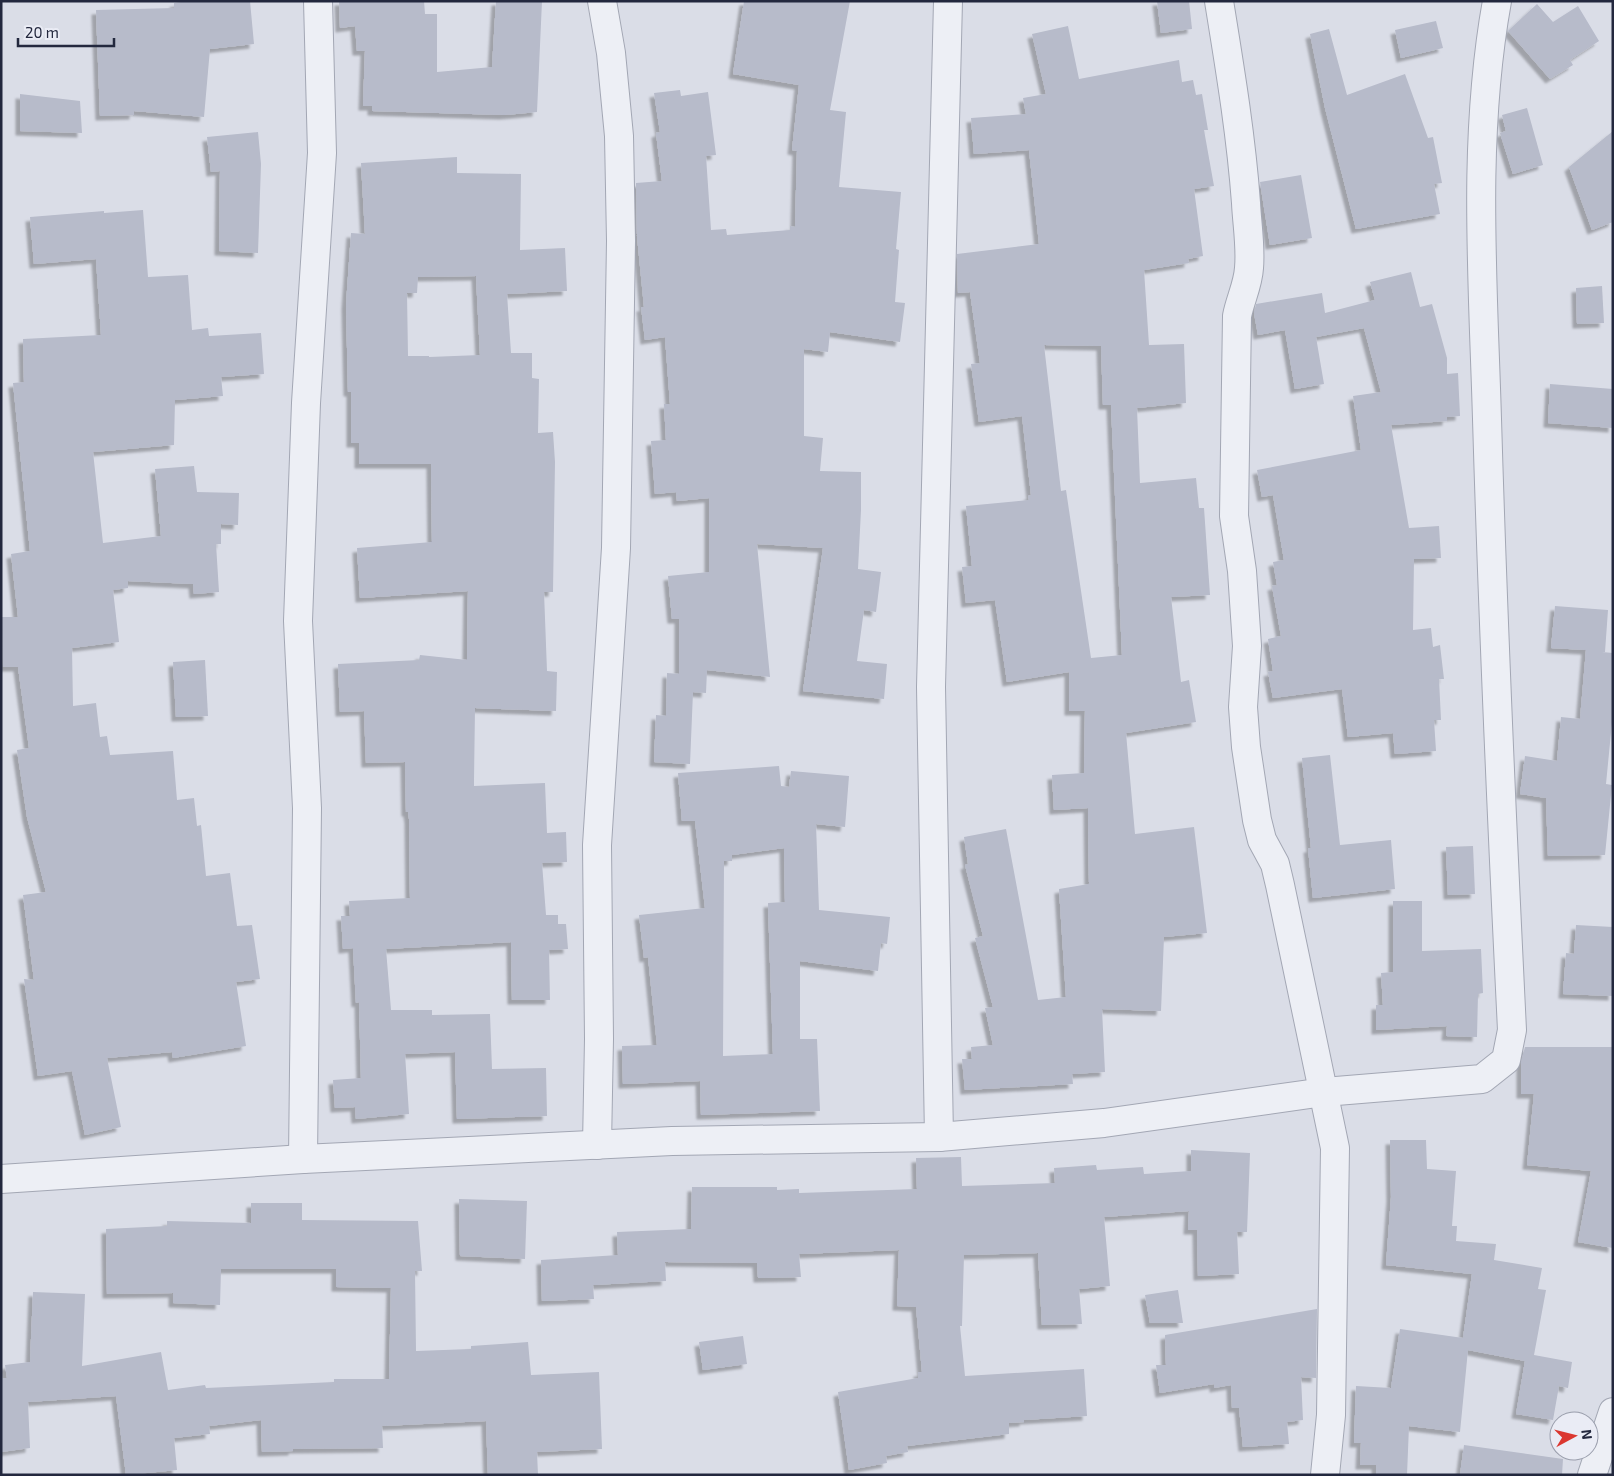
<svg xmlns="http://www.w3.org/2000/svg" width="1614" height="1476" font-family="'Exo 2',sans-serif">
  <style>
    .building { fill: #b7bbca; fill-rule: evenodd; filter: url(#shadow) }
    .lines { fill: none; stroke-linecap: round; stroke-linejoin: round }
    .street-casing { stroke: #a3a7b4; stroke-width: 30 }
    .street { stroke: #edeff5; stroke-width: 28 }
  </style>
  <defs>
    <filter id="shadow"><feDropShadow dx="-4.5" dy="4.5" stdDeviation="1" flood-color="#0004"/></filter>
  </defs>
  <rect width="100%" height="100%" fill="#dadde7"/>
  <!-- building -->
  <g class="building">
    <path d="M187,1H250L254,44L210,49L204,117L134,111V115L100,116L96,10L174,8V3Z"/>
    <path d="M339,1H424L425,14H437V72L492,67L496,1H542L537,112L504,115L372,111V106H363L365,51H357L355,26L340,28Z"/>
    <path d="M744,1H850L830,110L846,112L839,187L901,192L896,249L899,250L895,302L905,303L900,342L830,332L828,352L804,349V436L823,438L820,471L861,472V510L858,569L881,572L876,612L864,610L857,661L887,664L884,699L803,691L823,548L757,544L770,677L707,670L706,693L693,692L690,764L654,762L656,715L666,716L667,673L679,674V619H672L668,576L709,572V498L677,501L676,492L655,494L651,441L666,440L664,404H670L665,337L645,340L641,307H644L637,236L636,183L662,181L656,133L660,132L654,93L680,90L681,96L708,92L716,155L706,156L711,230L726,229L727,235L790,230V226L795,227L797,151L792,150L799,85L733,74Z"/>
    <path d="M1157,1H1189L1192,29L1161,33Z"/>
    <path d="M1537,4L1553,22L1578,6L1599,41L1570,60L1573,65L1550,79L1508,31Z"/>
    <path d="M1436,21L1443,48L1401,58L1395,30Z"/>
    <path d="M1068,26L1079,79L1179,60L1182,82L1193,80L1196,95L1202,94L1208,130H1204L1214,186L1194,189L1203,256L1188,259L1189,263L1144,270L1149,345L1184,344L1186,403L1137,408L1140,483L1196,478L1199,508H1204L1210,595L1171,597L1181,682L1189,680L1196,722L1126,733L1135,834L1194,827L1207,933L1164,937L1161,1011L1102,1009L1105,1072L1072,1074L1073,1084L965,1090L962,1059H972L971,1047L993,1045L985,1008L993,1007L975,938L983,936L965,865L968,864L964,837L1006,829L1038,1000L1066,997L1059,889L1089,884L1088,808L1054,810L1052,775L1084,773L1085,711H1069V672L1007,682L995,600L966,603L962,567L972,566L966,506L1029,500L1028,496L1031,495L1022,416L979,422L971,364L980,363L970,292L958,293L957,254L1039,244L1029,150L974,154L971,118L1026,114L1023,98L1046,94L1032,34ZM1044,345L1101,346L1103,405H1111L1122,655L1091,658L1066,490L1061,491Z"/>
    <path d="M1329,29L1347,95L1405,74L1428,138L1433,137L1442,183L1434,184L1440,214L1356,229L1325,108L1310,34Z"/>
    <path d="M20,94L80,101L82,133L20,131Z"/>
    <path d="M1527,108L1543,165L1513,174L1500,133L1506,131L1502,115Z"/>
    <path d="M1613,131V222L1592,230L1569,167Z"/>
    <path d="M258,132L261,164L258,253L219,251L220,171L211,172L207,137Z"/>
    <path d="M457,157V173L521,174L520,250L565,248L567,291L507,294L511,353H532V378L539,379L538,433L553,432L555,462L553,592H544L547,671L557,672L556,711L475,708L474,781V786L545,783L547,833L566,832L567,862L542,863L546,915H558V924H566L568,949L549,950L550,1000H512L511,942L386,949L391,1010H432V1015L490,1014L492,1069L546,1068L547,1116L457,1119L455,1052L405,1054L409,1114L356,1119L355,1107L335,1108L333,1080L361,1078L359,1002L356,1003L353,948L343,949L341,916H350L349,901L410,898L409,819L408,812H406L405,762L366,763L364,711L340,712L338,664L419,660L420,655L467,660L468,591L360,598L357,548L432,542L431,464H359V443H351V392H348L346,305L351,233L365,234L361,163ZM476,276L480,355L429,357V356H408L407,293H417L418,277Z"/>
    <path d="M1301,175L1312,238L1270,245L1260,182Z"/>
    <path d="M143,210L148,277L188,275L192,330L208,328L209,336L261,333L264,374L221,377L223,396L175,400L174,445L93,452L103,543L161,536L155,469L194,466L197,492L239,493L238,525L221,524V544H216L219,592L194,594L193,584L128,581V588L113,590L119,642L72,648L73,706L96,703L100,737L107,736L110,755L173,751L177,800L194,798L197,826L201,825L206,876L230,873L237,926L252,925L260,979L236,982L246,1046L173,1058L172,1052L107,1058L121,1127L85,1135L72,1071L38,1076L24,979L34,980L23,895L46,892L27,817L17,750L29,748L18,667H3L2,617H18L11,554L30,551L13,383L24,382L23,339L101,335L96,259L34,264L30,217L104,211V213Z"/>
    <path d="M1411,272L1420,307L1432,304L1447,358V374L1458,373L1460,416L1447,417V421L1391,425L1409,528L1439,526L1441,558L1414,559L1413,630L1431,628L1433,647L1440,645L1444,679H1439L1441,720H1434L1436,751L1395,754L1393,733L1348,737L1342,689L1273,698L1268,672L1273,671L1268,639L1281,636L1272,586L1277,585L1273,562L1284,560L1273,495L1262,497L1257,470L1361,450L1353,396L1381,392L1364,328L1316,337L1324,384L1295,389L1285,330L1258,335L1254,313L1256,304L1322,293L1325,313L1375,300L1370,282Z"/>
    <path d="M1602,286L1604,323L1577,324L1576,288Z"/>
    <path d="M1550,384L1613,389V428L1548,423Z"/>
    <path d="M1555,606L1608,610L1605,652H1602L1613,653V712L1606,784L1612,785L1605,855L1548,856L1546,798L1520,794L1525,756L1557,761L1561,717L1580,719L1586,650L1551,648Z"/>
    <path d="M205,660L208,716L176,717L173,662Z"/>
    <path d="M1330,755L1340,845L1391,840L1395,889L1313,898L1308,848H1311L1302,758Z"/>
    <path d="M779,766L781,786L789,787L791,771L849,776L845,827L816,824L819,910L890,917L887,944L881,943L878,971L800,961V1039H817L820,1111L701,1115L700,1081L623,1084L622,1046L657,1045L648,957L644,958L639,915L705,908L695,821H682L678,773ZM784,848L785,902L768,903L773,1054L723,1056L724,861H732V855Z"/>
    <path d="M1473,846L1475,894L1448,895L1446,847Z"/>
    <path d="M1393,901H1422V951L1481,949L1483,993L1478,994L1477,1037L1446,1036L1447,1026L1376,1030V1005H1383L1381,973L1393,972Z"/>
    <path d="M1576,925L1613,927V996L1563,994L1566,953L1574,954Z"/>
    <path d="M1525,1047H1613V1248L1578,1242L1591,1171L1527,1165L1534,1094H1521V1062Z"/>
    <path d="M1390,1140H1426L1427,1169L1456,1171L1452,1226H1457L1456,1241L1496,1244L1494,1260L1542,1268L1538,1289L1546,1290L1534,1355L1572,1362L1568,1388L1559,1386L1553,1420L1516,1414L1525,1361L1468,1350L1460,1432L1409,1426L1407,1475L1376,1474V1465H1360L1361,1443H1354L1356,1386L1391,1388L1400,1329L1463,1338L1472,1274L1386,1265L1391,1197Z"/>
    <path d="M1191,1150L1250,1153L1247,1232H1237L1239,1274L1198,1276L1197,1230H1188L1189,1211L1104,1217L1110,1286L1079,1289L1082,1324L1042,1325L1038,1253L964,1255L962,1326H960L965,1376L1084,1369L1087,1416L1024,1420V1422L1009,1423V1434L907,1446L908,1452L886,1456L887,1463L849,1470L838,1392L918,1378V1372H922L916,1307L897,1306L899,1250L799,1254L801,1277L758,1278L757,1263L665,1262L666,1281L593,1285L594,1299L542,1301L541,1260L618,1255L617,1232L691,1229L692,1187H777V1190L799,1189V1193L917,1189L916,1158L961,1157L962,1186L1055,1183L1054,1168L1096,1165L1097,1170L1143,1167L1144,1174L1191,1171Z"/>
    <path d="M459,1199L527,1201L525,1259L460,1256Z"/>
    <path d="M251,1203H302V1220L418,1221L422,1271H415L416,1351L471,1349V1346L528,1342L531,1375L599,1372L602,1449L537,1452L538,1475H488L486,1421L382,1426L383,1448L293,1449V1451L262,1452L261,1420L209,1426L210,1434L174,1438L177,1470L126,1475L116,1396L28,1402L30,1448L1,1452V1378H7L5,1365L30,1362L33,1292L85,1294L82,1366L161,1352L168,1390L205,1385L206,1388L334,1382V1379H389L391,1288L336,1287V1269H221L220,1305L173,1303V1293L107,1294L106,1229L167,1226V1221L251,1223Z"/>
    <path d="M1178,1290L1183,1323H1150L1145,1295Z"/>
    <path d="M1317,1309L1316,1378L1301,1377L1303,1420L1287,1422L1289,1444L1243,1447L1239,1408H1232L1231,1385L1214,1388V1384L1160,1393L1156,1365H1166L1165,1335Z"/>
    <path d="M743,1336L747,1364L703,1370L699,1342Z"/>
    <path d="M1464,1445L1563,1459L1562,1475H1460Z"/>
  </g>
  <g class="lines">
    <defs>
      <g id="street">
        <path d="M1219,1C1230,69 1241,135 1246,203C1247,224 1251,247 1249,268C1248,285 1240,300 1237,316L1234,516L1242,571L1247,646L1243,707L1246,747L1257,820L1262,840L1275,864L1280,885L1335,1148L1331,1415L1325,1475"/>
        <path d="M939,1137L931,687L948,1"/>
        <path d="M597,1145L599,1039L597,845L616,548L621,241L619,136L611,53L602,1"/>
        <path d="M303,1159L307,808L298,621L306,403L322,153L318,1"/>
        <path d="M1,1179L303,1159L672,1141L939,1137L1104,1123L1324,1092L1482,1079L1506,1060L1512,1030C1502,826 1493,623 1487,419C1483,280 1472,139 1497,1"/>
        <path d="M1592,1475L1613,1412"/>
      </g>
    </defs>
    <!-- street casing -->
    <use href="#street" class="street-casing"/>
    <!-- street -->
    <use href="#street" class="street"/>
  </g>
  <!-- border -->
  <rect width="1614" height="1476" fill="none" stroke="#23283e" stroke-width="5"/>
  <!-- north arrow -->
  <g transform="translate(1574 1436) rotate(83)"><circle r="24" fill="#eaecf5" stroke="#9a9eac"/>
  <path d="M0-4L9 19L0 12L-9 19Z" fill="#db3730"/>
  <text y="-8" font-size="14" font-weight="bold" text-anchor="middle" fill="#23283e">N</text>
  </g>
  <!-- scale -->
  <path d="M18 38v8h96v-8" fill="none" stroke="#23283e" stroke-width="2.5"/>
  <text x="25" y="38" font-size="15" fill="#23283e" stroke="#eaecf5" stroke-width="4" paint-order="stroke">20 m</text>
</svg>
